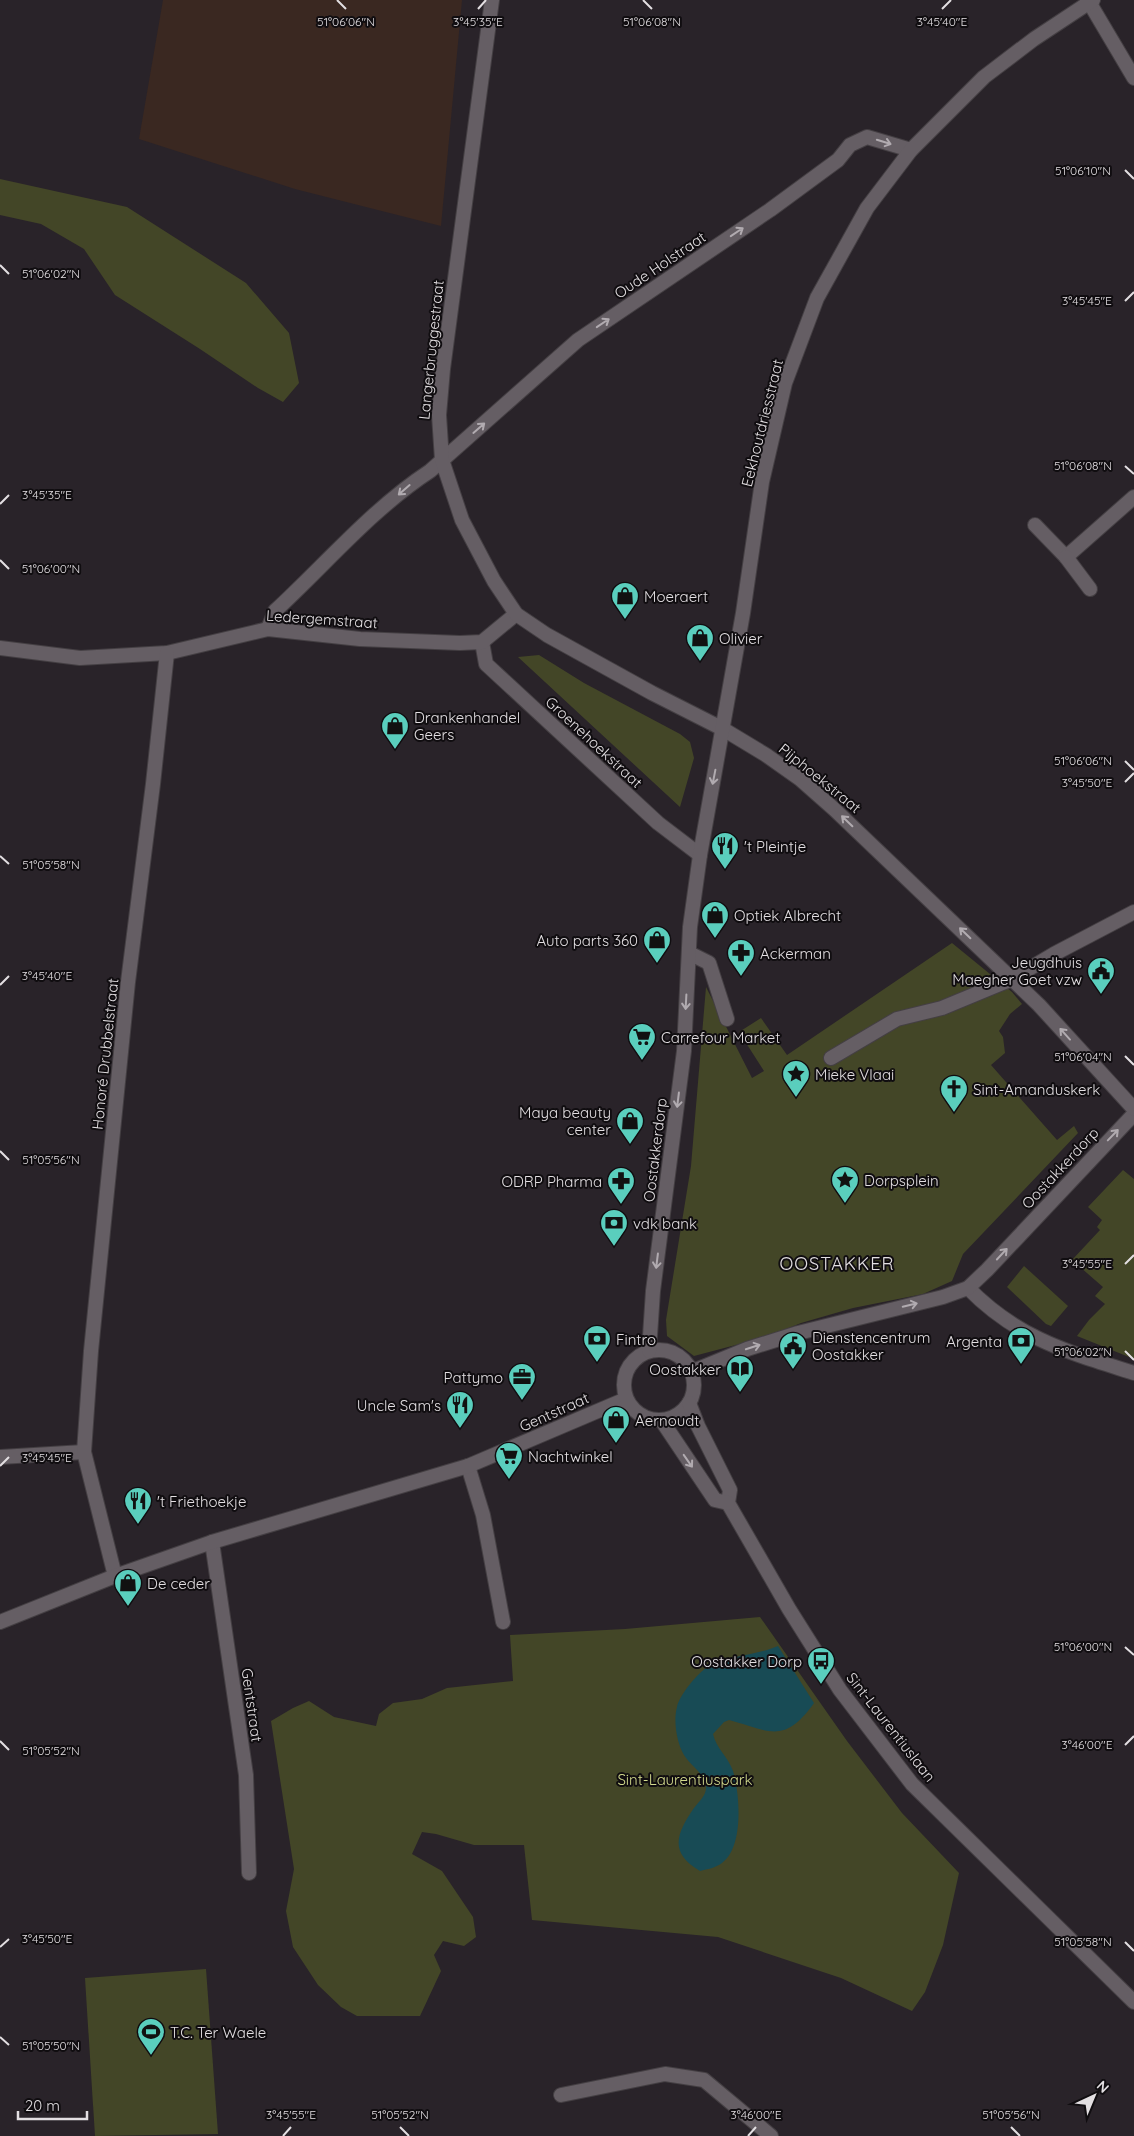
<svg xmlns="http://www.w3.org/2000/svg" width="1134" height="2136" font-family="Quicksand,sans-serif">
  <style>
    .industrial { fill: #3a2821 }
    .green { fill: #434627 }
    .water { fill: #184b55 }
    .lines { fill: none; stroke-linecap: round; stroke-linejoin: round }
    .minor-casing { stroke: #443f43; stroke-width: 16 }
    .tertiary-casing { stroke: #443f43; stroke-width: 16 }
    .minor { stroke: #655e64; stroke-width: 14 }
    .tertiary { stroke: #655e64; stroke-width: 14 }
    .oneway { stroke: #b1abb0 }
    .ticks { fill: none; stroke: #e3dfe2; stroke-width: 2 }
    .labels { text-anchor: middle; dominant-baseline: central; stroke-width: 4; stroke-linejoin: round; paint-order: stroke }
    .street-label { font-size: 15px; fill: #e3dfe2; stroke: #100d10 }
    .poi-label { font-size: 15px; fill: #e3dfe2; stroke: #100d10; text-anchor: start }
    .park-label { font-size: 15px; fill: #d4dc8e; stroke: #100d10 }
    .quarter-label { font-size: 18px; letter-spacing: 1px; fill: #e3dfe2; stroke: #100d10 }
    .ticks-label { font-size: 12px; text-anchor: middle; fill: #e3dfe2; stroke: #100d10; stroke-width: 4; stroke-linejoin: round; paint-order: stroke }
  </style>
  <rect width="100%" height="100%" fill="#292329"/>
  <!-- industrial -->
  <path class="industrial" d="M163,0H462L441,226L295,189L139,139Z"/>
  <!-- green -->
  <g class="green">
    <path d="M0,179L127,207L246,283L289,333L299,383L283,402L258,388L200,349L115,295L84,249L41,224L0,215Z"/>
    <path d="M539,655L584,683L680,734L690,742L694,758L680,807L518,657Z"/>
    <path d="M952,943L1012,992L1022,1004L1010,1014L999,1031L1003,1037L1005,1053L991,1065L1057,1140L1074,1126L1078,1133L963,1254L952,1281L923,1294L853,1308L801,1323L766,1337L694,1356L667,1336L666,1320L691,1166L706,987L752,1078L764,1071L739,1032L761,1018L787,1055Z"/>
    <path d="M1123,1170L1134,1179V1359L1077,1336L1089,1320L1105,1304L1095,1296L1103,1287L1072,1260L1100,1230L1097,1227L1102,1220L1088,1207Z"/>
    <path d="M1024,1266L1068,1306L1051,1326L1046,1324L1007,1287Z"/>
    <path d="M760,1617L847,1741L902,1813L959,1873L943,1945L925,1992L912,2011L841,1978L718,1937L532,1920L524,1845H474L436,1834L422,1832L412,1854L442,1871L473,1917L476,1937L464,1946L443,1941L434,1955L441,1971L420,2016H357L341,2007L318,1985L293,1947L286,1911L294,1869L271,1721L293,1708L309,1701L334,1717L376,1726L379,1714L393,1703L422,1699L447,1688L513,1681L510,1635L625,1629Z"/>
    <path d="M206,1969L218,2134L95,2136L85,1978Z"/>
  </g>
  <!-- water -->
  <path class="water" d="M778,1646L814,1703C784,1745 770,1731 729,1720L724,1722L713,1734C716,1748 728,1757 733,1771C740,1795 744,1847 722,1863C715,1868 708,1869 700,1871C669,1853 676,1834 694,1808C697,1804 703,1798 705,1793C711,1777 691,1767 684,1755C677,1743 673,1721 677,1707C679,1696 696,1675 706,1668C728,1655 755,1656 778,1646Z"/>
  <g class="lines">
    <defs>
      <g id="minor">
        <path d="M1089,2L1134,78"/>
        <path d="M1035,525L1066,557L1134,497"/>
        <path d="M1066,557L1090,589"/>
        <path d="M268,629L275,611C326,564 372,509 430,471L578,340L770,210L838,160L850,145L867,137L911,150"/>
        <path d="M482,642L486,664L658,823L700,855"/>
        <path d="M0,648L80,658L167,653L268,629L360,639L460,643L482,642L516,614"/>
        <path d="M689,953L709,963L727,1019"/>
        <path d="M831,1058L897,1019L942,1008L1012,979L1054,954L1134,912"/>
        <path d="M968,1288C1018,1339 1068,1352 1134,1373"/>
        <path d="M691,1372L747,1349L798,1333L943,1297L968,1288L987,1270L1134,1114"/>
        <path d="M0,1457L84,1452"/>
        <path d="M468,1466L483,1515L503,1622"/>
        <path d="M212,1542L246,1775L249,1873"/>
        <path d="M115,1576L84,1452L91,1351L128,982L153,784L167,653"/>
        <path d="M0,1622L115,1576L212,1542L468,1466L626,1399"/>
        <path d="M561,2095L665,2074L704,2080L771,2136"/>
      </g>
      <g id="tertiary">
        <path d="M492,0L443,369L439,415L442,460L462,520L494,581L516,614L547,635L652,693L723,729L766,755L800,779L834,809L1039,1005L1134,1109"/>
        <circle cx="659" cy="1385" r="35"/>
        <path d="M649,1351L653,1291L684,1051L690,927L700,855L743,613L762,482L785,383L817,298L867,208L911,150L984,77L1034,39L1093,0"/>
        <path d="M689,1403L698,1426L730,1490L728,1503L789,1609L840,1690L912,1784L1134,2002"/>
        <path d="M662,1421L715,1500L728,1503"/>
      </g>
    </defs>
    <!-- minor casing -->
    <use href="#minor" class="minor-casing"/>
    <!-- tertiary casing -->
    <use href="#tertiary" class="tertiary-casing"/>
    <!-- minor -->
    <use href="#minor" class="minor"/>
    <!-- tertiary -->
    <use href="#tertiary" class="tertiary"/>
  </g>
  <!-- one-way arrows -->
  <defs><path id="oneway-shaft" d="M-6 0H5M1.5-3L5.5 0L1.5 3" fill="none" stroke-width="1.6" stroke-linecap="round" stroke-linejoin="round" transform="scale(1.25)"/></defs>
  <g class="oneway">
    <use href="#oneway-shaft" transform="translate(884 142) rotate(17)"/>
    <use href="#oneway-shaft" transform="translate(737 232) rotate(-34)"/>
    <use href="#oneway-shaft" transform="translate(603 323) rotate(-34)"/>
    <use href="#oneway-shaft" transform="translate(479 428) rotate(-41)"/>
    <use href="#oneway-shaft" transform="translate(404 490) rotate(139)"/>
    <use href="#oneway-shaft" transform="translate(714 777) rotate(101)"/>
    <use href="#oneway-shaft" transform="translate(847 821) rotate(-136)"/>
    <use href="#oneway-shaft" transform="translate(965 933) rotate(-136)"/>
    <use href="#oneway-shaft" transform="translate(686 1002) rotate(93)"/>
    <use href="#oneway-shaft" transform="translate(1065 1034) rotate(-132)"/>
    <use href="#oneway-shaft" transform="translate(678 1100) rotate(97)"/>
    <use href="#oneway-shaft" transform="translate(1113 1135) rotate(-46)"/>
    <use href="#oneway-shaft" transform="translate(1002 1254) rotate(-47)"/>
    <use href="#oneway-shaft" transform="translate(657 1261) rotate(97)"/>
    <use href="#oneway-shaft" transform="translate(910 1305) rotate(-14)"/>
    <use href="#oneway-shaft" transform="translate(753 1347) rotate(-18)"/>
    <use href="#oneway-shaft" transform="translate(688 1461) rotate(55)"/>
  </g>
  <!-- ticks -->
  <path class="ticks" d="M337,0L346,9M643,0L652,9M478,9L486,0M942,9L951,0M1125,170L1134,179M0,265L9,274M1125,301L1134,292M1125,466L1134,474M0,504L9,495M0,560L9,569M1125,761L1134,770M1125,782L1134,773M0,856L9,864M0,985L9,976M1125,1056L1134,1065M0,1151L9,1160M1125,1264L1134,1255M1125,1351L1134,1360M0,1466L9,1457M1125,1647L1134,1655M0,1741L9,1750M1125,1745L1134,1736M1125,1942L1134,1951M0,1947L9,1939M0,2037L9,2045M400,2127L409,2136M1011,2127L1020,2136M283,2136L291,2127M748,2136L756,2127"/>
  <!-- icons -->
  <defs>
    <symbol id="shop-pin" viewBox="-11 -11 22 30"><path d="M0 17L-7.5 6A9.5 9.5 0 1 1 7.5 6Z" fill="#5acebd" stroke="#100d10"/><path d="M-5-2.5h2.3a2.7 3.5 0 0 1 5.4 0H5L5.5 6h-11ZM-1.5-2.5h3a1.5 2.3 0 0 0-3 0Z" fill="#111"/></symbol>
    <symbol id="restaurant-pin" viewBox="-11 -11 22 30"><path d="M0 17L-7.5 6A9.5 9.5 0 1 1 7.5 6Z" fill="#5acebd" stroke="#100d10"/><path d="M-5-6h1v4h1v-4h1v4h1v-4h1v5L-1.5 .5V6h-2V.5L-5-1ZM5-6V6H3V1.5H1.5Q1.5-4 5-6Z" fill="#111"/></symbol>
    <symbol id="pharmacy-pin" viewBox="-11 -11 22 30"><path d="M0 17L-7.5 6A9.5 9.5 0 1 1 7.5 6Z" fill="#5acebd" stroke="#100d10"/><path d="M-2-6h4v4h4v4h-4v4h-4v-4h-4v-4h4Z" fill="#111"/></symbol>
    <symbol id="civic-pin" viewBox="-11 -11 22 30"><path d="M0 17L-7.5 6A9.5 9.5 0 1 1 7.5 6Z" fill="#5acebd" stroke="#100d10"/><path d="M-.6-6.5H3V-4.5H.6V-3L4-1V1h2V6H-6V1h2V-1L-.6-3ZM-1.2 2.5V6h2.4V2.5Z" fill="#111"/></symbol>
    <symbol id="supermarket-pin" viewBox="-11 -11 22 30"><path d="M0 17L-7.5 6A9.5 9.5 0 1 1 7.5 6Z" fill="#5acebd" stroke="#100d10"/><path d="M-6-5.5h2.5l.6 2H6L4.5 2H-2.5L-4.4-4H-6ZM-1.5 3.2a1.3 1.3 0 1 0 .1 0ZM3 3.2a1.3 1.3 0 1 0 .1 0Z" fill="#111"/></symbol>
    <symbol id="sight-pin" viewBox="-11 -11 22 30"><path d="M0 17L-7.5 6A9.5 9.5 0 1 1 7.5 6Z" fill="#5acebd" stroke="#100d10"/><path d="M0-6L1.8-2.2L6-1.7L2.9 1.2L3.7 5.4L0 3.3L-3.7 5.4L-2.9 1.2L-6-1.7L-1.8-2.2Z" fill="#111"/></symbol>
    <symbol id="church-pin" viewBox="-11 -11 22 30"><path d="M0 17L-7.5 6A9.5 9.5 0 1 1 7.5 6Z" fill="#5acebd" stroke="#100d10"/><path d="M-1.2-6h2.4v3.5h3.3v2.4h-3.3V6h-2.4V-.1h-3.3v-2.4h3.3Z" fill="#111"/></symbol>
    <symbol id="bank-pin" viewBox="-11 -11 22 30"><path d="M0 17L-7.5 6A9.5 9.5 0 1 1 7.5 6Z" fill="#5acebd" stroke="#100d10"/><path d="M-6-4H6V4H-6ZM0-2.3a2.3 2.3 0 1 0 0 4.6a2.3 2.3 0 1 0 0-4.6Z" fill="#111"/></symbol>
    <symbol id="library-pin" viewBox="-11 -11 22 30"><path d="M0 17L-7.5 6A9.5 9.5 0 1 1 7.5 6Z" fill="#5acebd" stroke="#100d10"/><path d="M-6-4Q-3-5.5-.7-3.5V5Q-3 3-6 4ZM6-4Q3-5.5 .7-3.5V5Q3 3 6 4Z" fill="#111"/></symbol>
    <symbol id="office-pin" viewBox="-11 -11 22 30"><path d="M0 17L-7.5 6A9.5 9.5 0 1 1 7.5 6Z" fill="#5acebd" stroke="#100d10"/><path d="M-6-3h4V-5.5h4V-3h4V5H-6ZM-1-4.5V-3h2v-1.5ZM-6 0V1H6V0Z" fill="#111"/></symbol>
    <symbol id="bus-pin" viewBox="-11 -11 22 30"><path d="M0 17L-7.5 6A9.5 9.5 0 1 1 7.5 6Z" fill="#5acebd" stroke="#100d10"/><path d="M-5-6H5V4H4V6H2V4H-2V6H-4V4H-5ZM-3.5-4V0h7V-4ZM-3.5 1.2v1.5H-2V1.2ZM2 1.2v1.5H3.5V1.2Z" fill="#111"/></symbol>
    <symbol id="stadium-pin" viewBox="-11 -11 22 30"><path d="M0 17L-7.5 6A9.5 9.5 0 1 1 7.5 6Z" fill="#5acebd" stroke="#100d10"/><path d="M0-5a6.5 5 0 1 0 0 10a6.5 5 0 1 0 0-10ZM-3.5-1.8h7v3.6h-7Z" fill="#111"/></symbol>
  </defs>
  <g fill-rule="evenodd">
    <use href="#shop-pin" x="609" y="580" width="32" height="43"/>
    <use href="#shop-pin" x="684" y="622" width="32" height="43"/>
    <use href="#shop-pin" x="379" y="710" width="32" height="43"/>
    <use href="#restaurant-pin" x="709" y="830" width="32" height="43"/>
    <use href="#shop-pin" x="699" y="899" width="32" height="43"/>
    <use href="#shop-pin" x="641" y="924" width="32" height="43"/>
    <use href="#pharmacy-pin" x="725" y="937" width="32" height="43"/>
    <use href="#civic-pin" x="1085" y="955" width="32" height="43"/>
    <use href="#supermarket-pin" x="626" y="1021" width="32" height="43"/>
    <use href="#sight-pin" x="780" y="1058" width="32" height="43"/>
    <use href="#church-pin" x="938" y="1073" width="32" height="43"/>
    <use href="#shop-pin" x="614" y="1105" width="32" height="43"/>
    <use href="#sight-pin" x="829" y="1164" width="32" height="43"/>
    <use href="#pharmacy-pin" x="605" y="1165" width="32" height="43"/>
    <use href="#bank-pin" x="598" y="1207" width="32" height="43"/>
    <use href="#bank-pin" x="581" y="1323" width="32" height="43"/>
    <use href="#bank-pin" x="1005" y="1325" width="32" height="43"/>
    <use href="#civic-pin" x="777" y="1330" width="32" height="43"/>
    <use href="#library-pin" x="724" y="1353" width="32" height="43"/>
    <use href="#office-pin" x="506" y="1361" width="32" height="43"/>
    <use href="#restaurant-pin" x="444" y="1389" width="32" height="43"/>
    <use href="#shop-pin" x="600" y="1404" width="32" height="43"/>
    <use href="#supermarket-pin" x="493" y="1440" width="32" height="43"/>
    <use href="#restaurant-pin" x="122" y="1485" width="32" height="43"/>
    <use href="#shop-pin" x="112" y="1567" width="32" height="43"/>
    <use href="#bus-pin" x="805" y="1645" width="32" height="43"/>
    <use href="#stadium-pin" x="135" y="2016" width="32" height="43"/>
  </g>
  <g class="labels">
    <!-- street labels -->
    <g class="street-label">
      <text transform="translate(660 265) rotate(-34)">Oude Holstraat</text>
      <text transform="translate(431 350) rotate(-84)">Langerbruggestraat</text>
      <text transform="translate(762 423) rotate(-76)">Eekhoutdriesstraat</text>
      <text transform="translate(322 619) rotate(4)">Ledergemstraat</text>
      <text transform="translate(594 742) rotate(43)">Groenehoekstraat</text>
      <text transform="translate(820 778) rotate(39)">Pijphoekstraat</text>
      <text transform="translate(105 1054) rotate(-84)">Honoré Drubbelstraat</text>
      <text transform="translate(655 1150) rotate(-83)">Oostakkerdorp</text>
      <text transform="translate(1060 1168) rotate(-47)">Oostakkerdorp</text>
      <text transform="translate(554 1412) rotate(-24)">Gentstraat</text>
      <text transform="translate(252 1705) rotate(82)">Gentstraat</text>
      <text transform="translate(891 1727) rotate(52)">Sint-Laurentiuslaan</text>
    </g>
    <!-- poi labels -->
    <g class="poi-label">
      <text x="644" y="596">Moeraert</text>
      <text x="719" y="638">Olivier</text>
      <text x="414" y="717">Drankenhandel<tspan x="414" dy="17">Geers</tspan></text>
      <text x="744" y="846">'t Pleintje</text>
      <text x="734" y="915">Optiek Albrecht</text>
      <text x="638" y="940" text-anchor="end">Auto parts 360</text>
      <text x="760" y="953">Ackerman</text>
      <text x="1082" y="962" text-anchor="end">Jeugdhuis<tspan x="1082" dy="17">Maegher Goet vzw</tspan></text>
      <text x="661" y="1037">Carrefour Market</text>
      <text x="815" y="1074">Mieke Vlaai</text>
      <text x="973" y="1089">Sint-Amanduskerk</text>
      <text x="611" y="1112" text-anchor="end">Maya beauty<tspan x="611" dy="17">center</tspan></text>
      <text x="864" y="1180">Dorpsplein</text>
      <text x="602" y="1181" text-anchor="end">ODRP Pharma</text>
      <text x="633" y="1223">vdk bank</text>
      <text x="812" y="1337">Dienstencentrum<tspan x="812" dy="17">Oostakker</tspan></text>
      <text x="616" y="1339">Fintro</text>
      <text x="1002" y="1341" text-anchor="end">Argenta</text>
      <text x="721" y="1369" text-anchor="end">Oostakker</text>
      <text x="503" y="1377" text-anchor="end">Pattymo</text>
      <text x="441" y="1405" text-anchor="end">Uncle Sam's</text>
      <text x="635" y="1420">Aernoudt</text>
      <text x="528" y="1456">Nachtwinkel</text>
      <text x="157" y="1501">'t Friethoekje</text>
      <text x="147" y="1583">De ceder</text>
      <text x="802" y="1661" text-anchor="end">Oostakker Dorp</text>
      <text x="170" y="2032">T.C. Ter Waele</text>
    </g>
    <!-- park labels -->
    <g class="park-label">
      <text x="685" y="1779">Sint-Laurentiuspark</text>
    </g>
    <!-- quarter labels -->
    <g class="quarter-label">
      <text x="837" y="1263">OOSTAKKER</text>
    </g>
  </g>
  <g class="ticks-label">
    <text x="346" y="26">51°06'06"N</text>
    <text x="652" y="26">51°06'08"N</text>
    <text x="478" y="26">3°45'35"E</text>
    <text x="942" y="26">3°45'40"E</text>
    <text x="1083" y="175">51°06'10"N</text>
    <text x="51" y="278">51°06'02"N</text>
    <text x="1087" y="305">3°45'45"E</text>
    <text x="1083" y="470">51°06'08"N</text>
    <text x="47" y="499">3°45'35"E</text>
    <text x="51" y="573">51°06'00"N</text>
    <text x="1083" y="765">51°06'06"N</text>
    <text x="1087" y="787">3°45'50"E</text>
    <text x="51" y="869">51°05'58"N</text>
    <text x="47" y="980">3°45'40"E</text>
    <text x="1083" y="1061">51°06'04"N</text>
    <text x="51" y="1164">51°05'56"N</text>
    <text x="1087" y="1268">3°45'55"E</text>
    <text x="1083" y="1356">51°06'02"N</text>
    <text x="47" y="1462">3°45'45"E</text>
    <text x="1083" y="1651">51°06'00"N</text>
    <text x="1087" y="1749">3°46'00"E</text>
    <text x="51" y="1755">51°05'52"N</text>
    <text x="47" y="1943">3°45'50"E</text>
    <text x="1083" y="1946">51°05'58"N</text>
    <text x="51" y="2050">51°05'50"N</text>
    <text x="291" y="2119">3°45'55"E</text>
    <text x="756" y="2119">3°46'00"E</text>
    <text x="400" y="2119">51°05'52"N</text>
    <text x="1011" y="2119">51°05'56"N</text>
  </g>
  <!-- north arrow -->
  <g transform="translate(1094 2096) rotate(44)" stroke="#100d10" stroke-width="4" paint-order="stroke">
  <path d="M0-4L9 19L0 12L-9 19Z" fill="#e3dfe2"/>
  <text y="-8" font-size="14" font-weight="bold" text-anchor="middle" fill="#e3dfe2">N</text>
  </g>
  <!-- scale -->
  <path d="M18 2111v8h69v-8" fill="none" stroke="#e3dfe2" stroke-width="2.5"/>
  <text x="25" y="2111" font-size="15" fill="#e3dfe2" stroke="#100d10" stroke-width="4" paint-order="stroke">20 m</text>
</svg>
